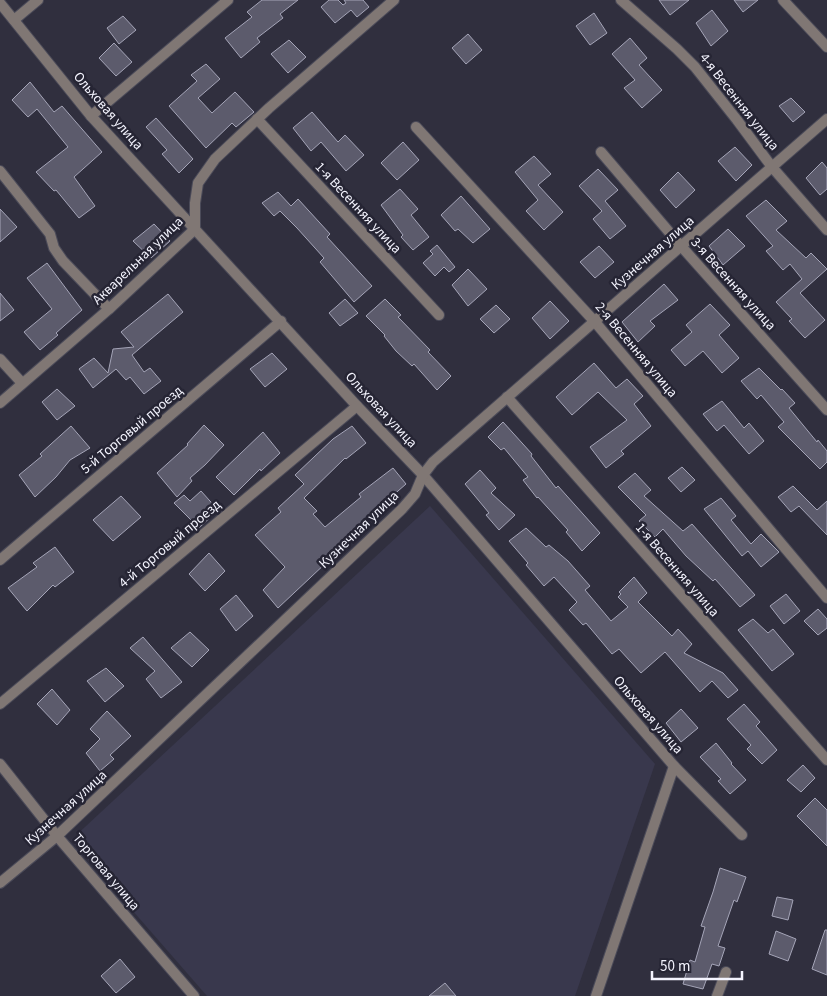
<svg xmlns="http://www.w3.org/2000/svg" width="827" height="996" font-family="'Source Sans 3',sans-serif">
  <style>
    .built { fill: #39384d }
    .building { fill: #5c5b6c; stroke: #a5a5b8 }
    .lines { fill: none; stroke-linecap: round; stroke-linejoin: round }
    .minor-casing { stroke: #4b4b59; stroke-width: 12 }
    .minor { stroke: #807774; stroke-width: 10 }
    .labels { text-anchor: middle; dominant-baseline: central; stroke-width: 5; stroke-linejoin: round; paint-order: stroke }
    .street-label { font-size: 14px; fill: #f4f4fe; stroke: #262534 }
  </style>
  <rect width="100%" height="100%" fill="#302f3e"/>
  <!-- built -->
  <path class="built" d="M430,506L655,764L575,996H207L71,840Z"/>
  <!-- building -->
  <g class="building">
    <path d="M262,0H298L280,14L283,18L257,38L260,42L241,58L225,38L252,17L247,12Z"/>
    <path d="M329,0H338L343,5L346,3L344,0H363L369,7L357,17L351,10L335,23L321,7Z"/>
    <path d="M659,0H689L670,15Z"/>
    <path d="M734,0H758L743,12Z"/>
    <path d="M712,10L728,31L711,46L696,23Z"/>
    <path d="M594,13L607,33L590,45L576,26Z"/>
    <path d="M123,16L136,30L119,44L107,28Z"/>
    <path d="M468,34L482,50L466,64L452,48Z"/>
    <path d="M630,38L647,58L639,65L662,90L642,108L624,88L635,80L612,54Z"/>
    <path d="M289,40L306,57L288,73L271,54Z"/>
    <path d="M114,43L132,62L116,76L99,58Z"/>
    <path d="M206,64L220,79L198,98L212,113L235,92L254,112L236,127L232,123L206,148L169,106L197,81L191,75Z"/>
    <path d="M30,82L54,112L62,106L102,152L74,177L95,206L79,218L56,190L54,191L36,172L68,147L37,109L28,117L12,100Z"/>
    <path d="M791,98L805,112L793,122L779,106Z"/>
    <path d="M312,112L338,142L345,135L364,155L346,171L321,142L311,151L293,128Z"/>
    <path d="M156,118L193,159L179,173L162,154L167,150L146,127Z"/>
    <path d="M403,142L419,160L397,180L381,163Z"/>
    <path d="M735,147L752,165L736,181L718,161Z"/>
    <path d="M534,156L551,174L538,185L563,212L544,230L526,211L538,200L515,172Z"/>
    <path d="M822,162L827,168V189L820,195L806,178Z"/>
    <path d="M598,169L618,190L605,201L626,226L610,239L593,219L602,211L579,186Z"/>
    <path d="M678,172L695,190L676,208L660,190Z"/>
    <path d="M400,189L418,209L411,215L429,237L413,250L401,237L403,235L381,205Z"/>
    <path d="M278,192L291,206L298,199L330,234L327,237L372,286L354,302L320,262L324,258L297,228L280,211L274,216L262,203Z"/>
    <path d="M461,196L490,229L473,243L458,229L455,231L441,215Z"/>
    <path d="M766,200L787,221L776,230L806,258L811,253L827,269L800,293L825,320L805,338L789,321L792,319L776,302L802,279L790,264L783,270L766,251L773,246L746,216Z"/>
    <path d="M0,209L17,227L0,242Z"/>
    <path d="M154,224L170,241L151,258L133,241Z"/>
    <path d="M728,229L745,246L723,265L709,246Z"/>
    <path d="M437,245L455,267L449,272L444,267L435,276L423,263L433,254L430,251Z"/>
    <path d="M599,246L614,262L595,278L580,262Z"/>
    <path d="M47,263L82,310L56,333L58,335L40,350L24,332L52,309L27,278Z"/>
    <path d="M468,269L487,289L468,306L452,285Z"/>
    <path d="M664,284L678,300L650,321L655,326L638,342L622,322Z"/>
    <path d="M0,293L14,310L0,321Z"/>
    <path d="M168,294L183,312L132,355L144,372L150,368L161,381L144,394L130,377L126,380L116,369L93,388L79,369L94,358L108,373L113,349L134,347L121,332Z"/>
    <path d="M345,299L358,313L340,326L329,313Z"/>
    <path d="M385,299L401,315L398,317L430,350L428,352L451,376L437,390L414,364L412,366L396,351L384,336L385,335L366,316Z"/>
    <path d="M550,301L569,321L550,339L532,318Z"/>
    <path d="M710,304L730,325L719,335L739,358L722,373L703,351L685,366L671,350L692,332L686,325Z"/>
    <path d="M496,305L510,319L494,333L480,319Z"/>
    <path d="M272,353L287,369L265,387L250,369Z"/>
    <path d="M594,363L616,388L627,379L643,396L634,404L651,426L621,451L624,454L606,468L590,447L627,420L598,392L572,415L556,397Z"/>
    <path d="M759,368L781,390L782,389L795,403L789,408L817,442L818,440L827,451V462L820,469L778,427L784,422L761,395L757,399L741,381Z"/>
    <path d="M57,389L75,406L57,420L42,402Z"/>
    <path d="M722,401L744,428L749,423L764,441L749,454L724,425L717,431L703,414Z"/>
    <path d="M503,422L532,454L531,456L556,488L558,486L600,533L582,551L566,532L568,530L538,497L537,498L523,480L528,477L504,448L501,450L488,437Z"/>
    <path d="M204,425L224,445L205,465L190,478L192,481L177,497L157,473L188,445L187,444Z"/>
    <path d="M71,426L90,448L70,460L56,477L35,497L19,475L42,456L40,454Z"/>
    <path d="M352,426L366,443L346,459L345,458L304,498L317,511L313,514L325,527L361,497L359,494L393,468L406,484L366,519L368,521L342,544L344,546L278,608L263,590L285,567L255,535L281,512L278,508L304,484L295,475L333,439Z"/>
    <path d="M263,432L280,453L261,471L260,469L234,495L216,477Z"/>
    <path d="M682,467L695,480L681,492L668,478Z"/>
    <path d="M480,470L496,488L491,493L515,515L499,530L486,515L489,513L465,484Z"/>
    <path d="M635,473L651,490L644,496L683,531L692,524L755,595L740,607L715,579L713,581L686,556L663,529L655,537L639,521L646,515L618,487Z"/>
    <path d="M793,486L817,510L827,501V535L799,506L791,512L778,497Z"/>
    <path d="M201,491L218,510L199,528L174,503L184,495L190,501Z"/>
    <path d="M121,496L141,517L113,541L93,520Z"/>
    <path d="M721,498L736,516L731,520L751,544L761,534L779,552L761,567L748,551L742,556L704,509Z"/>
    <path d="M526,528L546,547L549,545L568,561L590,586L585,590L611,621L628,607L618,597L621,594L619,592L634,577L647,593L638,602L672,636L678,629L692,644L684,653L723,673L738,690L728,698L712,681L700,692L665,652L641,673L619,649L612,654L586,623L583,625L569,610L577,602L554,577L544,586L526,565L528,563L509,541Z"/>
    <path d="M55,547L74,572L55,587L53,585L27,611L8,588L37,567L33,563Z"/>
    <path d="M209,553L225,571L205,591L189,574Z"/>
    <path d="M786,594L800,611L784,624L770,606Z"/>
    <path d="M236,595L253,616L236,631L220,609Z"/>
    <path d="M818,609L827,619V628L818,635L804,621Z"/>
    <path d="M753,619L768,633L773,629L794,654L772,671L738,630Z"/>
    <path d="M190,632L209,650L192,667L171,648Z"/>
    <path d="M143,637L182,682L161,698L146,679L155,671L130,648Z"/>
    <path d="M106,668L124,686L105,702L87,681Z"/>
    <path d="M52,689L70,710L57,725L37,704Z"/>
    <path d="M744,704L760,722L756,726L777,750L762,764L747,749L751,745L727,719Z"/>
    <path d="M681,709L698,728L681,742L666,723Z"/>
    <path d="M107,711L131,736L110,755L114,759L100,771L86,753L100,739L90,729Z"/>
    <path d="M716,743L732,763L731,764L746,780L730,794L718,781L721,779L700,757Z"/>
    <path d="M803,765L815,778L801,792L787,780Z"/>
    <path d="M815,798L827,810V846L797,816Z"/>
    <path d="M720,868L746,877L737,902L734,900L718,946L725,948L719,966L712,964L703,989L683,984L690,960L695,962L705,927L701,926L713,892Z"/>
    <path d="M777,897L793,900L788,920L772,916Z"/>
    <path d="M825,930H827V975L812,969Z"/>
    <path d="M776,931L796,939L788,961L769,954Z"/>
    <path d="M120,959L135,977L116,993L101,976Z"/>
    <path d="M445,983L456,996H429Z"/>
  </g>
  <g class="lines">
    <defs>
      <g id="minor">
        <path d="M621,0L677,49L695,67L737,120L772,167L827,230"/>
        <path d="M783,0L827,47"/>
        <path d="M0,3L91,116L357,406L423,475L674,766L742,835"/>
        <path d="M14,20L38,0"/>
        <path d="M91,116L228,0"/>
        <path d="M257,119L439,315"/>
        <path d="M416,127L595,322L827,598"/>
        <path d="M601,152L681,246L827,410"/>
        <path d="M0,171L50,234L54,248L63,261L109,309"/>
        <path d="M0,359L22,383"/>
        <path d="M507,397L827,760"/>
        <path d="M0,403L109,309L195,229V203L198,183L215,159L269,108L394,0"/>
        <path d="M0,560L281,321"/>
        <path d="M0,704L357,406"/>
        <path d="M0,764L57,836L194,996"/>
        <path d="M0,883L57,836L402,509L415,494L423,475L433,462L827,119"/>
        <path d="M596,996L674,766"/>
        <path d="M717,996L726,972"/>
      </g>
    </defs>
    <!-- minor casing -->
    <use href="#minor" class="minor-casing"/>
    <!-- minor -->
    <use href="#minor" class="minor"/>
  </g>
  <g class="labels">
    <!-- street labels -->
    <g class="street-label">
      <text transform="translate(739 102) rotate(52)">4-я Весенняя улица</text>
      <text transform="translate(108 111) rotate(49)">Ольховая улица</text>
      <text transform="translate(358 208) rotate(47)">1-я Весенняя улица</text>
      <text transform="translate(653 253) rotate(-41)">Кузнечная улица</text>
      <text transform="translate(138 261) rotate(-44)">Акварельная улица</text>
      <text transform="translate(733 284) rotate(48)">3-я Весенняя улица</text>
      <text transform="translate(636 350) rotate(50)">2-я Весенняя улица</text>
      <text transform="translate(381 410) rotate(47)">Ольховая улица</text>
      <text transform="translate(132 430) rotate(-40)">5-й Торговый проезд</text>
      <text transform="translate(359 530) rotate(-44)">Кузнечная улица</text>
      <text transform="translate(170 544) rotate(-40)">4-й Торговый проезд</text>
      <text transform="translate(677 570) rotate(49)">1-я Весенняя улица</text>
      <text transform="translate(648 715) rotate(49)">Ольховая улица</text>
      <text transform="translate(66 808) rotate(-42)">Кузнечная улица</text>
      <text transform="translate(106 872) rotate(50)">Торговая улица</text>
    </g>
  </g>
  <!-- scale -->
  <path d="M652 971v8h90v-8" fill="none" stroke="#f4f4fe" stroke-width="2.5"/>
  <text x="660" y="971" font-size="15" fill="#f4f4fe" stroke="#262534" stroke-width="4" paint-order="stroke">50 m</text>
</svg>
